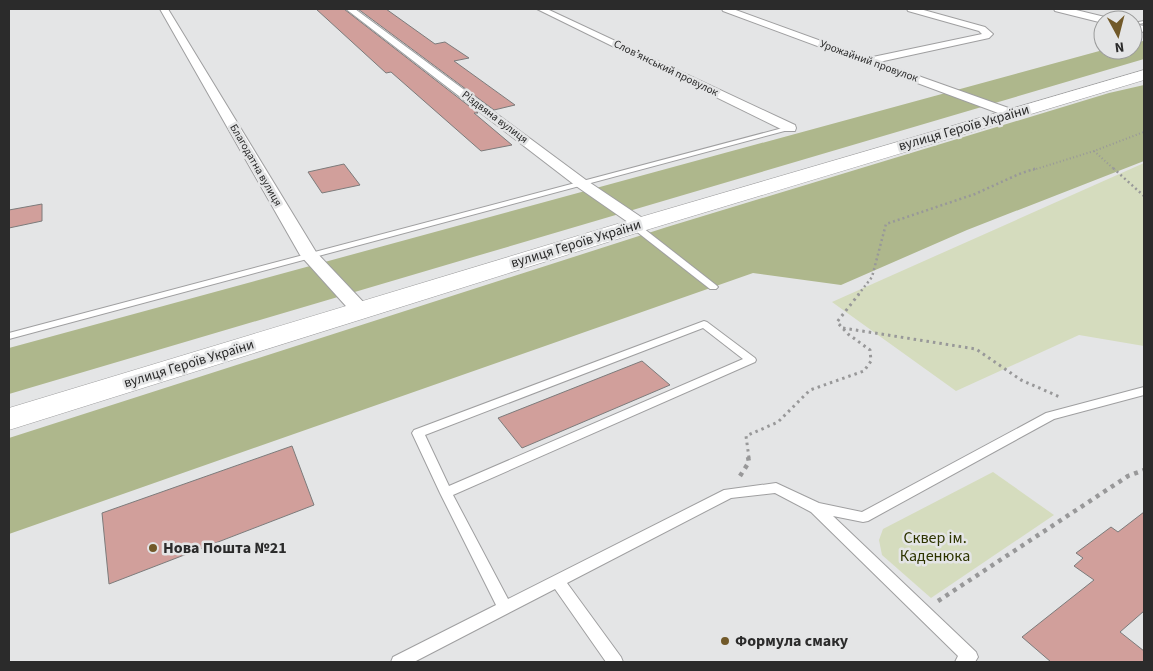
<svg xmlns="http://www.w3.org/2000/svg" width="1153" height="671" font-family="'Source Sans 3',sans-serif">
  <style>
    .green { fill: #d5dcbe }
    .forest { fill: #aeb78c }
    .building { fill: #d19f9b; stroke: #7c7b7b }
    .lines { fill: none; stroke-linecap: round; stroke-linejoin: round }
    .service-casing { stroke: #9f9fa0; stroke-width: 2 }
    .minor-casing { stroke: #9f9fa0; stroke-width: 2 }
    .tertiary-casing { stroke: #9f9fa0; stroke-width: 2 }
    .secondary-casing { stroke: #9f9fa0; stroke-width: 1 }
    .path-far3 { stroke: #989899; stroke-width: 2; stroke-dasharray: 1 2.5; stroke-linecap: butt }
    .path-far2 { stroke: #989899; stroke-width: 2.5; stroke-dasharray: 2 3; stroke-linecap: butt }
    .path-far1 { stroke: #989899; stroke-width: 3; stroke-dasharray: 2.5 4; stroke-linecap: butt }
    .path { stroke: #989899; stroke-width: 4.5; stroke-dasharray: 4 5; stroke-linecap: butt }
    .service { fill: #fff; fill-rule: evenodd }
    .minor { fill: #fff; fill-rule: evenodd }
    .tertiary { fill: #fff; fill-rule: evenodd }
    .secondary { fill: #fff; fill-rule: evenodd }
    .poi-dot { fill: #715929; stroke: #e4e5e6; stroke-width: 2 }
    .labels { text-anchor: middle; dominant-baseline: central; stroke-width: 5; stroke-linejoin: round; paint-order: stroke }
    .far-street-label { font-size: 11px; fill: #2b2b2b; stroke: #e4e5e6 }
    .street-label { font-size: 14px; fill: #2b2b2b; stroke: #e4e5e6 }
    .near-park-label { font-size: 16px; fill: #2d3400; stroke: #e4e5e6 }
    .near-poi-label { font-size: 16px; font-weight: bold; fill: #2b2b2b; stroke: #e4e5e6; text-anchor: start }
  </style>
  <rect width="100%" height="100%" fill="#e4e5e6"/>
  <!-- green -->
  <g class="green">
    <path d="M1144,163V346L1079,335L956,391L832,302Z"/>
    <path d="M993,472L1054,515L931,598L882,555L879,540L883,529Z"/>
  </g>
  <!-- forest -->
  <g class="forest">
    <path d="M1144,41V59L9,394V348L1103,50H1133V42Z"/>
    <path d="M1144,85V161L967,230L841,285L753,273L9,534V438L667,227L1109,93Z"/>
  </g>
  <!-- building -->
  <g class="building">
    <path d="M316,9H344L478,113H474L512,145L481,151L391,72L386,73Z"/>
    <path d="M358,9H386L435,44L445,42L469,58L454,61L515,105L494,110Z"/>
    <path d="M344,164L360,185L322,193L308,172Z"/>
    <path d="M42,204V221L9,228V210Z"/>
    <path d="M642,361L670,385L522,448L498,418Z"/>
    <path d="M292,446L314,505L109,584L102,513Z"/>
    <path d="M1144,512V611L1120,632L1144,651V662H1051L1022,637L1094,580L1074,566L1083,558L1076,553L1111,527L1118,532Z"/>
  </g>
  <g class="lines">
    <defs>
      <g id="service">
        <path d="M1144,21V23L1133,25V23Z"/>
        <path d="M790,126L793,128L792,129L9,339V333Z"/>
        <path d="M632,224H638L716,285L718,287L716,289H710L632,228Z"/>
        <path d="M704,321L707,322L755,358L756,360L755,362L453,495L508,599L724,490L776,483L819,503L862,512L1046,413L1144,387V395L1054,419L868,521L863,522L833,516L976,652L978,657L975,662H955L958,656L811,512L775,493L731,498L567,583L621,657L623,662H606L555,589L414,662H391L393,657L496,605L440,493L412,433L414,430ZM703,328L743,359L449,486L425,435Z"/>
      </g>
      <g id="minor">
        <path d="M160,9H168L316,252L368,307L371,311L368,315L361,317L354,315L300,255Z"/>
        <path d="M346,9H355L586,180L647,221L649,224L647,227H635L576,186Z"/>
        <path d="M537,9H547L795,125L796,128L795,131H785Z"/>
        <path d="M722,9H733L868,58L982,34L979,31L908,11L907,9H920L985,27L993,34L989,38L879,62L1017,111L1019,114L1017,117H1009L723,11Z"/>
      </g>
      <g id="tertiary">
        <path d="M1054,9H1072L1109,18L1111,20H1103V23L1055,11Z"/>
        <path d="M1133,24L1144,26V32L1133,30Z"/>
      </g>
      <path id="secondary" d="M1144,70V80L643,231L9,430V408L627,221Z"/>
    </defs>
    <!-- service casing -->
    <use href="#service" class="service-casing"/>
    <!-- minor casing -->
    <use href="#minor" class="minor-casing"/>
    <!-- tertiary casing -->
    <use href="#tertiary" class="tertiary-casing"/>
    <!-- secondary casing -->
    <use href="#secondary" class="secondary-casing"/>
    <!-- path-far3 -->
    <g class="path-far3">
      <path d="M1094,151L1115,170"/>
      <path d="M1033,170L1094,151L1144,132"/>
    </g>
    <!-- path-far2 -->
    <g class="path-far2">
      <path d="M1113,168L1144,196"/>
      <path d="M858,295L872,277L886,224L975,194L1019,174L1037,168"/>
    </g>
    <!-- path-far1 -->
    <g class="path-far1">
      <path d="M843,328L976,349L1021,380L1060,397"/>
      <path d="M749,458L746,436L778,422L810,390L864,371L871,361L870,350L848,334L837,322L859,294"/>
    </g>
    <!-- path -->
    <g class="path">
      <path d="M740,476L749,462L748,457"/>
      <path d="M938,601L1128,476L1144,470"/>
    </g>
    <!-- service -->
    <use href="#service" class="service"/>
    <!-- minor -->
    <use href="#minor" class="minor"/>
    <!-- tertiary -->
    <use href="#tertiary" class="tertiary"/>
    <!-- secondary -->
    <use href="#secondary" class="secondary"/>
  </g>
  <!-- markers -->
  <g class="poi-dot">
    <circle cx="153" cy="548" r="5"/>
    <circle cx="725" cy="641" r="5"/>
  </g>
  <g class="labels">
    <!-- far-street labels -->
    <g class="far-street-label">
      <text transform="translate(869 61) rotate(20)">Урожайний провулок</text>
      <text transform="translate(666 68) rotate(26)">Словʼянський провулок</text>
      <text transform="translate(495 117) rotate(37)">Різдвяна вулиця</text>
      <text transform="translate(256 165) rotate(60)">Благодатна вулиця</text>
    </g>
    <!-- street labels -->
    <g class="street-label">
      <text transform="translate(964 128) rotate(-16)">вулиця Героїв України</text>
      <text transform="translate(576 244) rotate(-17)">вулиця Героїв України</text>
      <text transform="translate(189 364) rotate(-17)">вулиця Героїв України</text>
    </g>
    <!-- near-park labels -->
    <g class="near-park-label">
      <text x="935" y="538">Сквер ім.<tspan x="935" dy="18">Каденюка</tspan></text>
    </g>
    <!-- near-poi labels -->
    <g class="near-poi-label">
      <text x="163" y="548">Нова Пошта №21</text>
      <text x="735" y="641">Формула смаку</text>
    </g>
  </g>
  <!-- border -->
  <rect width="1153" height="671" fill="none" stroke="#2b2b2b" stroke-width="20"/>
  <!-- north arrow -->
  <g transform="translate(1118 35) rotate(173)"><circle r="24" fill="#e4e5e6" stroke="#9a9b9b"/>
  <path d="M0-4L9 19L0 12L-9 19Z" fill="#715929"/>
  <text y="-8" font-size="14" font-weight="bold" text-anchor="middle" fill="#2b2b2b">N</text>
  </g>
</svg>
